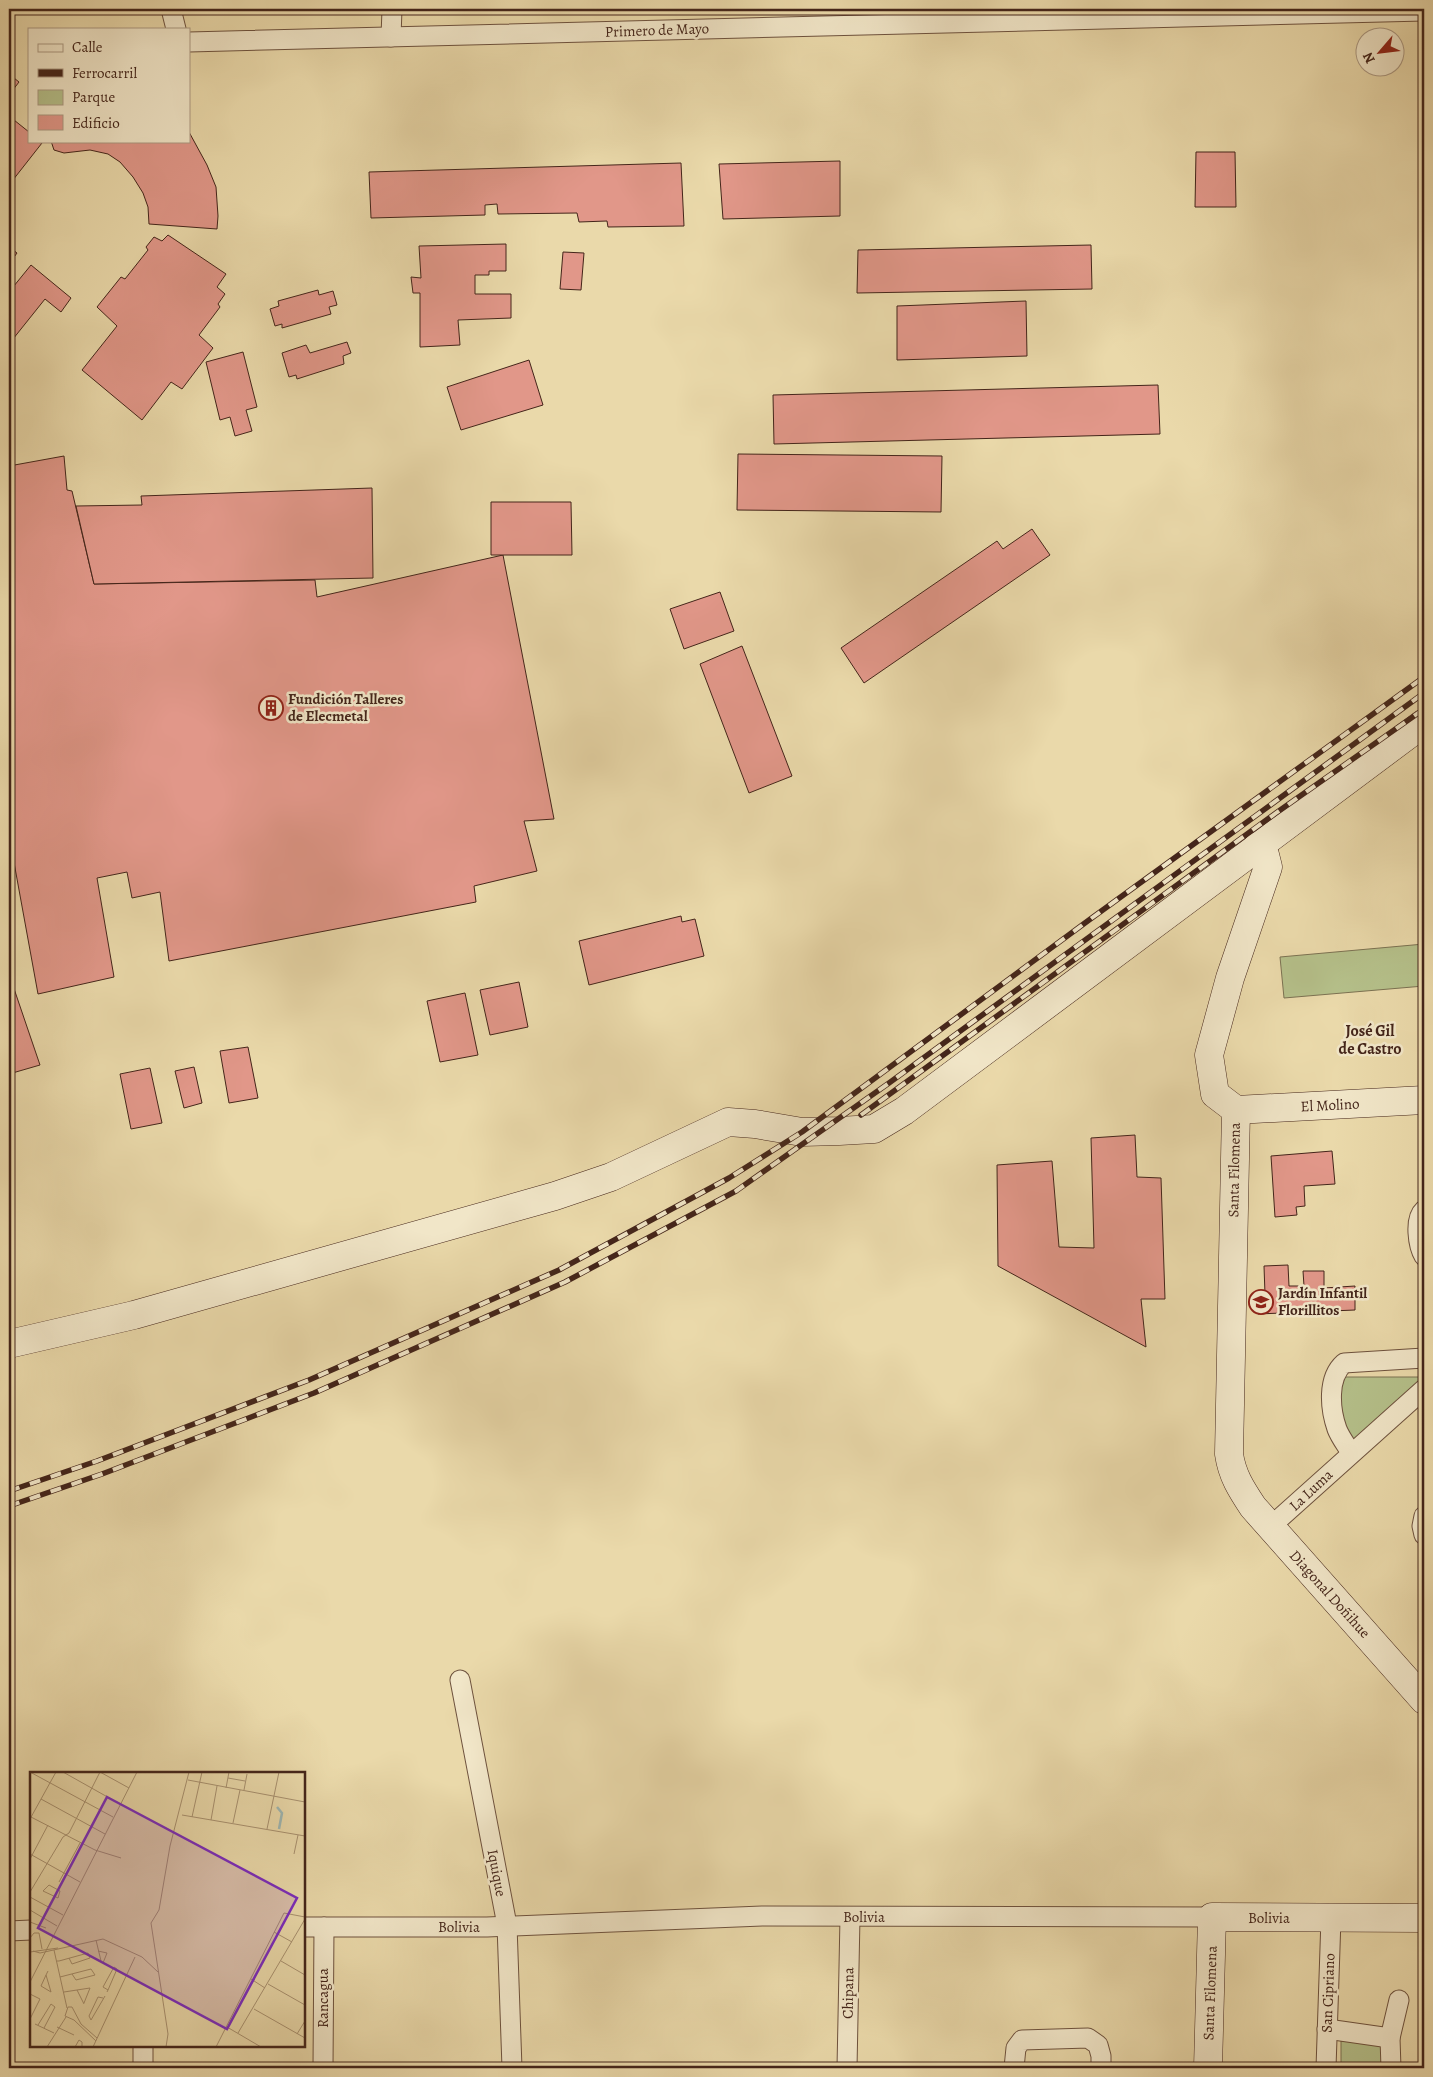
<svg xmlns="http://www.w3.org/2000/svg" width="1433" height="2077" font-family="Alegreya,serif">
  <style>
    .green { fill: #b5c08a; stroke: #7c7252 }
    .building { fill: #e19789; stroke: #44251a }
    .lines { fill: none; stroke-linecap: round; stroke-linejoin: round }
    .street-casing { stroke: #6e523e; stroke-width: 21 }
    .secondary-casing { stroke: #44251a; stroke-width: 29 }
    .street { stroke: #f1e6c8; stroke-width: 19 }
    .secondary { stroke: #f1e6c8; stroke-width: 28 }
    .rail-casing { stroke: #44251a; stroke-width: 5.5 }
    .rail { stroke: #f1e6c8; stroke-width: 4; stroke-dasharray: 11; stroke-linecap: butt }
    .labels { text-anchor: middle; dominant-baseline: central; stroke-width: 5; stroke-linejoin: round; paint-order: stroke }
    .street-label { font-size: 15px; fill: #44251a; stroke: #f1e6c8 }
    .poi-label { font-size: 15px; font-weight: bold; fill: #44251a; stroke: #f1e6c8; text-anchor: start }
    .neighbourhood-label { font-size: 16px; font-weight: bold; fill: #44251a; stroke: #f1e6c8 }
    .inset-river { fill: none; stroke: #9db7b4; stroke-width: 2.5 }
    .inset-road { fill: none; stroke: #a89170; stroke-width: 1 }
    .view { fill: #7b2cbf; fill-opacity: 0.15; stroke: #7b2cbf; stroke-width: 2.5 }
    .inset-edge { fill: none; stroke: #44251a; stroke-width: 2.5 }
  </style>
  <rect width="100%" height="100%" fill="#ead9aa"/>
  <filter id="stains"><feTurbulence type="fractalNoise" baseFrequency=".004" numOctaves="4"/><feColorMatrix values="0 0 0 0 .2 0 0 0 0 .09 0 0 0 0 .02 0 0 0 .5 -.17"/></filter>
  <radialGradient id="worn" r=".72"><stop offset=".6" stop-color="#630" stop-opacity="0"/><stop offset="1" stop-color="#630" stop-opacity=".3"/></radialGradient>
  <!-- green -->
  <g class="green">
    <path d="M1424,944V986L1284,998L1280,957Z"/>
    <path d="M1345,1377H1424V1380L1354,1440L1342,1430L1337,1400Z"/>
    <path d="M1341,2041H1382L1386,2068H1341Z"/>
  </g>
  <!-- building -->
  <g class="building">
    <path d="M9,74L19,82L9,95Z"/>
    <path d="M9,116L29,132V141L42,143L9,185Z"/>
    <path d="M189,132L207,165L216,187L218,216L217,229L149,224L148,207L143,193L133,177L120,162L108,154L90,150L64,153L54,150L51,141H189Z"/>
    <path d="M1196,152H1235L1236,207H1195Z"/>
    <path d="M840,161V216L723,219L719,164Z"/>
    <path d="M681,163L684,226L608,227L607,221L579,222L577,213L498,214L497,204L485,205V215L371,218L369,172Z"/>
    <path d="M168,235L226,274L217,287L225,294L218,304L220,307L199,335L213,348L182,389L171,382L142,420L82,370L117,326L97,307L121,277L125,279L148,250L146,247L154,237L162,241Z"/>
    <path d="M506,244V271H489V275H475V294H511V318L458,320L460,345L420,347V293H413L411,277L421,278L419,246Z"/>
    <path d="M1091,245L1092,289L857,293L858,250Z"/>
    <path d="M9,247L17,253L9,264Z"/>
    <path d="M563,252L584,253L581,290L560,289Z"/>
    <path d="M31,265L71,298L61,312L45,299L9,344V292Z"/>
    <path d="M318,290L319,295L333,291L337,305L329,307L331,314L282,328V324L275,326L270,309L279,306L278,301Z"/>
    <path d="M1026,301L1027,356L897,360V306Z"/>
    <path d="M347,342L351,353L343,356L344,364L297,379L296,375L289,377L282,353L306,345L310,353Z"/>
    <path d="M243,352L257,407L246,410L252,431L235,436L230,417L220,420L206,362Z"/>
    <path d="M529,360L543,405L461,430L447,387Z"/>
    <path d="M1158,385L1160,434L774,444L773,395Z"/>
    <path d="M738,454L942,456L941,512L737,510Z"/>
    <path d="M64,456L67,490L72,491L94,584L315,580L317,597L503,555L554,819L524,821L537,871L474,886L476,902L169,961L160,892L132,898L127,872L97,878L114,977L38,994L9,835V466Z"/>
    <path d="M372,488L373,578L94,584L76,506L142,505L141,496Z"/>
    <path d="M491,502H571L572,555H491Z"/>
    <path d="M1032,529L1050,555L864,683L841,648L997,541L1003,549Z"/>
    <path d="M720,592L734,631L684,649L670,609Z"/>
    <path d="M742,646L792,776L749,793L700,664Z"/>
    <path d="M681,916L682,922L695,919L704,956L589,985L579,941Z"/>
    <path d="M9,974L40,1065L9,1074Z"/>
    <path d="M519,982L528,1027L490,1035L480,990Z"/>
    <path d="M465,993L478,1055L440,1062L427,1001Z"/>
    <path d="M248,1047L258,1098L229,1103L220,1051Z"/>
    <path d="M194,1067L202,1103L184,1108L175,1071Z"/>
    <path d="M150,1068L162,1123L131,1129L120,1074Z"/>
    <path d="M1135,1135L1137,1177L1161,1178L1165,1299H1141L1146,1347L998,1266L997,1165L1052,1161L1059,1247L1094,1248L1091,1138Z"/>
    <path d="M1332,1151L1335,1184L1304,1186L1305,1206L1296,1207L1297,1215L1275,1217L1271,1156Z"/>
    <path d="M1288,1265L1289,1286H1304L1303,1271H1324V1288L1355,1286V1310L1258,1314L1257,1295L1265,1294L1264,1266Z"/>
  </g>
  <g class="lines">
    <defs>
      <g id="street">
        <path d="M171,9L176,29"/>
        <path d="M391,37L392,9"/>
        <path d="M189,42L1424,11"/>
        <path d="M1424,1210C1414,1219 1418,1246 1424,1256"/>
        <path d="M1351,1453C1347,1446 1340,1437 1337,1429C1330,1409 1327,1378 1344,1363L1424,1358"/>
        <path d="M1424,1516L1422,1526L1424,1535"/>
        <path d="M1270,1527L1424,1389"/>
        <path d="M460,1680L507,1925L512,2068"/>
        <path d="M304,1927H487L762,1916L1212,1917"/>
        <path d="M9,1931L31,1930"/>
        <path d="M1327,2029L1390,2038"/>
        <path d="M143,2068V2046"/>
        <path d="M323,2068L324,1927"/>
        <path d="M847,2068L850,1917"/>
        <path d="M1014,2068L1016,2048L1022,2040L1088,2038L1098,2045L1101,2056V2068"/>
        <path d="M1326,2068L1331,1918"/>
        <path d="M1391,2068L1390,2038L1399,2000"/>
      </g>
      <g id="secondary">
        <path d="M1258,846L1265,855L1268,867L1230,978L1209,1055L1215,1094L1236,1110L1229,1454C1232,1475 1241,1489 1253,1507L1424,1700"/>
        <path d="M1236,1110L1424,1100"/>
        <path d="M9,1344L134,1315L555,1196L611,1177L728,1122L755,1124L802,1132L839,1131L874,1129L904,1111L1424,723"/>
        <path d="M1208,2068L1212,1917L1424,1918"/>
      </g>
    </defs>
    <!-- street casing -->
    <use href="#street" class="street-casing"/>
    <!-- secondary casing -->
    <use href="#secondary" class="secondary-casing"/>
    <!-- street -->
    <use href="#street" class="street"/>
    <!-- secondary -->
    <use href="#secondary" class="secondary"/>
    <defs>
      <g id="rail">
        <path d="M861,1115L1276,813L1424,709"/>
        <path d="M9,1491L97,1461L309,1380L559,1270L729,1178L802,1132L1089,920L1424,677"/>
        <path d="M9,1506L102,1474L314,1393L565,1282L736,1191L889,1083L1424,693"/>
      </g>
    </defs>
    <!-- rail casing -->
    <use href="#rail" class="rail-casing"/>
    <!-- rail -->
    <use href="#rail" class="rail"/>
  </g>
  <!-- icons -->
  <defs>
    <symbol id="building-ring" viewBox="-11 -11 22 22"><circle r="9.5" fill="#f1e6c8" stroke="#8f2418" stroke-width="1.5"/><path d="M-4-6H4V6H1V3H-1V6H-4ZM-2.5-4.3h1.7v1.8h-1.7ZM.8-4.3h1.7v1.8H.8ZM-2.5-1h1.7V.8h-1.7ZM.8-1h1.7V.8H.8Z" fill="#8f2418"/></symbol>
    <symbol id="school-ring" viewBox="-11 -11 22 22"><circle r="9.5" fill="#f1e6c8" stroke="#8f2418" stroke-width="1.5"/><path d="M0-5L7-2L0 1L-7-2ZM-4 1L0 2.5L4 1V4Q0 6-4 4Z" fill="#8f2418"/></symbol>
  </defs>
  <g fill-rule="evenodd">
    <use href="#building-ring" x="257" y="694" width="28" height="28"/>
    <use href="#school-ring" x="1247" y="1288" width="28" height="28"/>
  </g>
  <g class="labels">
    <!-- street labels -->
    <g class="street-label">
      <text transform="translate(657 30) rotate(-2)">Primero de Mayo</text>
      <text transform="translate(1330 1105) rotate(-3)">El Molino</text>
      <text transform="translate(1234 1170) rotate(-89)">Santa Filomena</text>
      <text transform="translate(1311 1490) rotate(-43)">La Luma</text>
      <text transform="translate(1330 1594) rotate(48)">Diagonal Doñihue</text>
      <text transform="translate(497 1873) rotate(79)">Iquique</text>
      <text x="864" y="1917">Bolivia</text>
      <text x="1269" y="1918">Bolivia</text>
      <text x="459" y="1927">Bolivia</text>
      <text transform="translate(848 1993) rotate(-89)">Chipana</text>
      <text transform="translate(1210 1993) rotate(-88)">Santa Filomena</text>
      <text transform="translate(1328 1993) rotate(-88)">San Cipriano</text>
      <text transform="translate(323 1998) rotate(-90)">Rancagua</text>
    </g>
    <!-- poi labels -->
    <g class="poi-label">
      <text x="288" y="699">Fundición Talleres<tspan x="288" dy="17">de Elecmetal</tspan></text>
      <text x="1278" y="1293">Jardín Infantil<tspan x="1278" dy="17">Florillitos</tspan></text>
    </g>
    <!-- neighbourhood labels -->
    <g class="neighbourhood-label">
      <text x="1370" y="1031">José Gil<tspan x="1370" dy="18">de Castro</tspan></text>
    </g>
  </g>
  <!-- overview -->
  <g transform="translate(30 1772)">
    <rect width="275" height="275" fill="#ead9aa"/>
    <path class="inset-river" d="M247,35L252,41L249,57"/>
    <path class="inset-road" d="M0,0L83,45M33,0L90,32M70,0L99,16M198,6L215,9M158,8L275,30M196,16L199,0M214,18L217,2M11,27L75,62M152,43L275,64M1,45L65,78L91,86M162,45L172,0M0,47L26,0M181,48L187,14M203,51L210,18M237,57L249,0M0,82L50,110M264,82L268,63M0,87L18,53M29,110L50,71M19,113L30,119L28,126L13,119ZM0,120L33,65L39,61L70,0M0,125L33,143M0,138L27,154M0,150L16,156M244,160L262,170M0,166L4,161H9L12,177M66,168L71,189L73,191L77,181L68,179M24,178L37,236M3,179L10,181L73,167L112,185L128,200M0,180L28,176M27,189H29L58,181L60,186L42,192L39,186M251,189L275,203M16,203L21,220L11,214L16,203L18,199M30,205L61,197L65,203L46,208L42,202M221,207L235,216M0,210L107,0M238,212L275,233M47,218L54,232M34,220L60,216L54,231M77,220L78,218L87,197L84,195L73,215L78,218M0,222L10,227L0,247M73,226L68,225L59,244L61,248L75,224M224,237L275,266M44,248L35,244L38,235H42L51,252L67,266M44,248L66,269M5,252L24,261M8,253L21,232L25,235L14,256M27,255L44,263M197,255L231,275M208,261L275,147M267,262L275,249M17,275L36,245M45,275L49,268L52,270V275M63,275L105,185M136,275L138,262L121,151L129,138L140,74L159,0M186,275L254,141L275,145"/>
    <path class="view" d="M77,25L267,126L197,257L8,156Z"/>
    <rect width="275" height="275" class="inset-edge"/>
  </g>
  <!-- margin -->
  <rect width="1433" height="2077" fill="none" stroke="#ead9aa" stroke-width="30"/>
  <rect x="10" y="10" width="1413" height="2057" fill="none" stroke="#44251a" stroke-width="2.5"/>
  <rect x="15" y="15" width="1403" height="2047" fill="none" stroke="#44251a"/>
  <!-- legend -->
  <rect x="28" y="28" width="162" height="115" fill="#f1e6c8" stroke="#ac9982"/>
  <rect x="38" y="44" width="25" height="8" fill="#f1e6c8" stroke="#ac9982"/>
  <text x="72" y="52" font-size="15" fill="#44251a">Calle</text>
  <rect x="38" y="69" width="25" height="8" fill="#44251a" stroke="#ac9982"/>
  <text x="72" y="78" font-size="15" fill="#44251a">Ferrocarril</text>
  <rect x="38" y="90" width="25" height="15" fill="#b5c08a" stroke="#ac9982"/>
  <text x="72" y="102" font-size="15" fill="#44251a">Parque</text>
  <rect x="38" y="115" width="25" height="15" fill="#e19789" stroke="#ac9982"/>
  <text x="72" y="128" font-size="15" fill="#44251a">Edificio</text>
  <!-- north arrow -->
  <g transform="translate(1380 52) rotate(242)"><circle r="24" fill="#f1e6c8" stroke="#ac9982"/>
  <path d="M0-4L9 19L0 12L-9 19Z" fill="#8f2418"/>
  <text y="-8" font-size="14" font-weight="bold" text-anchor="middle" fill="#44251a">N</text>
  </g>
  <rect width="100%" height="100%" filter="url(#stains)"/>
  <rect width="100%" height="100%" fill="url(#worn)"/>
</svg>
